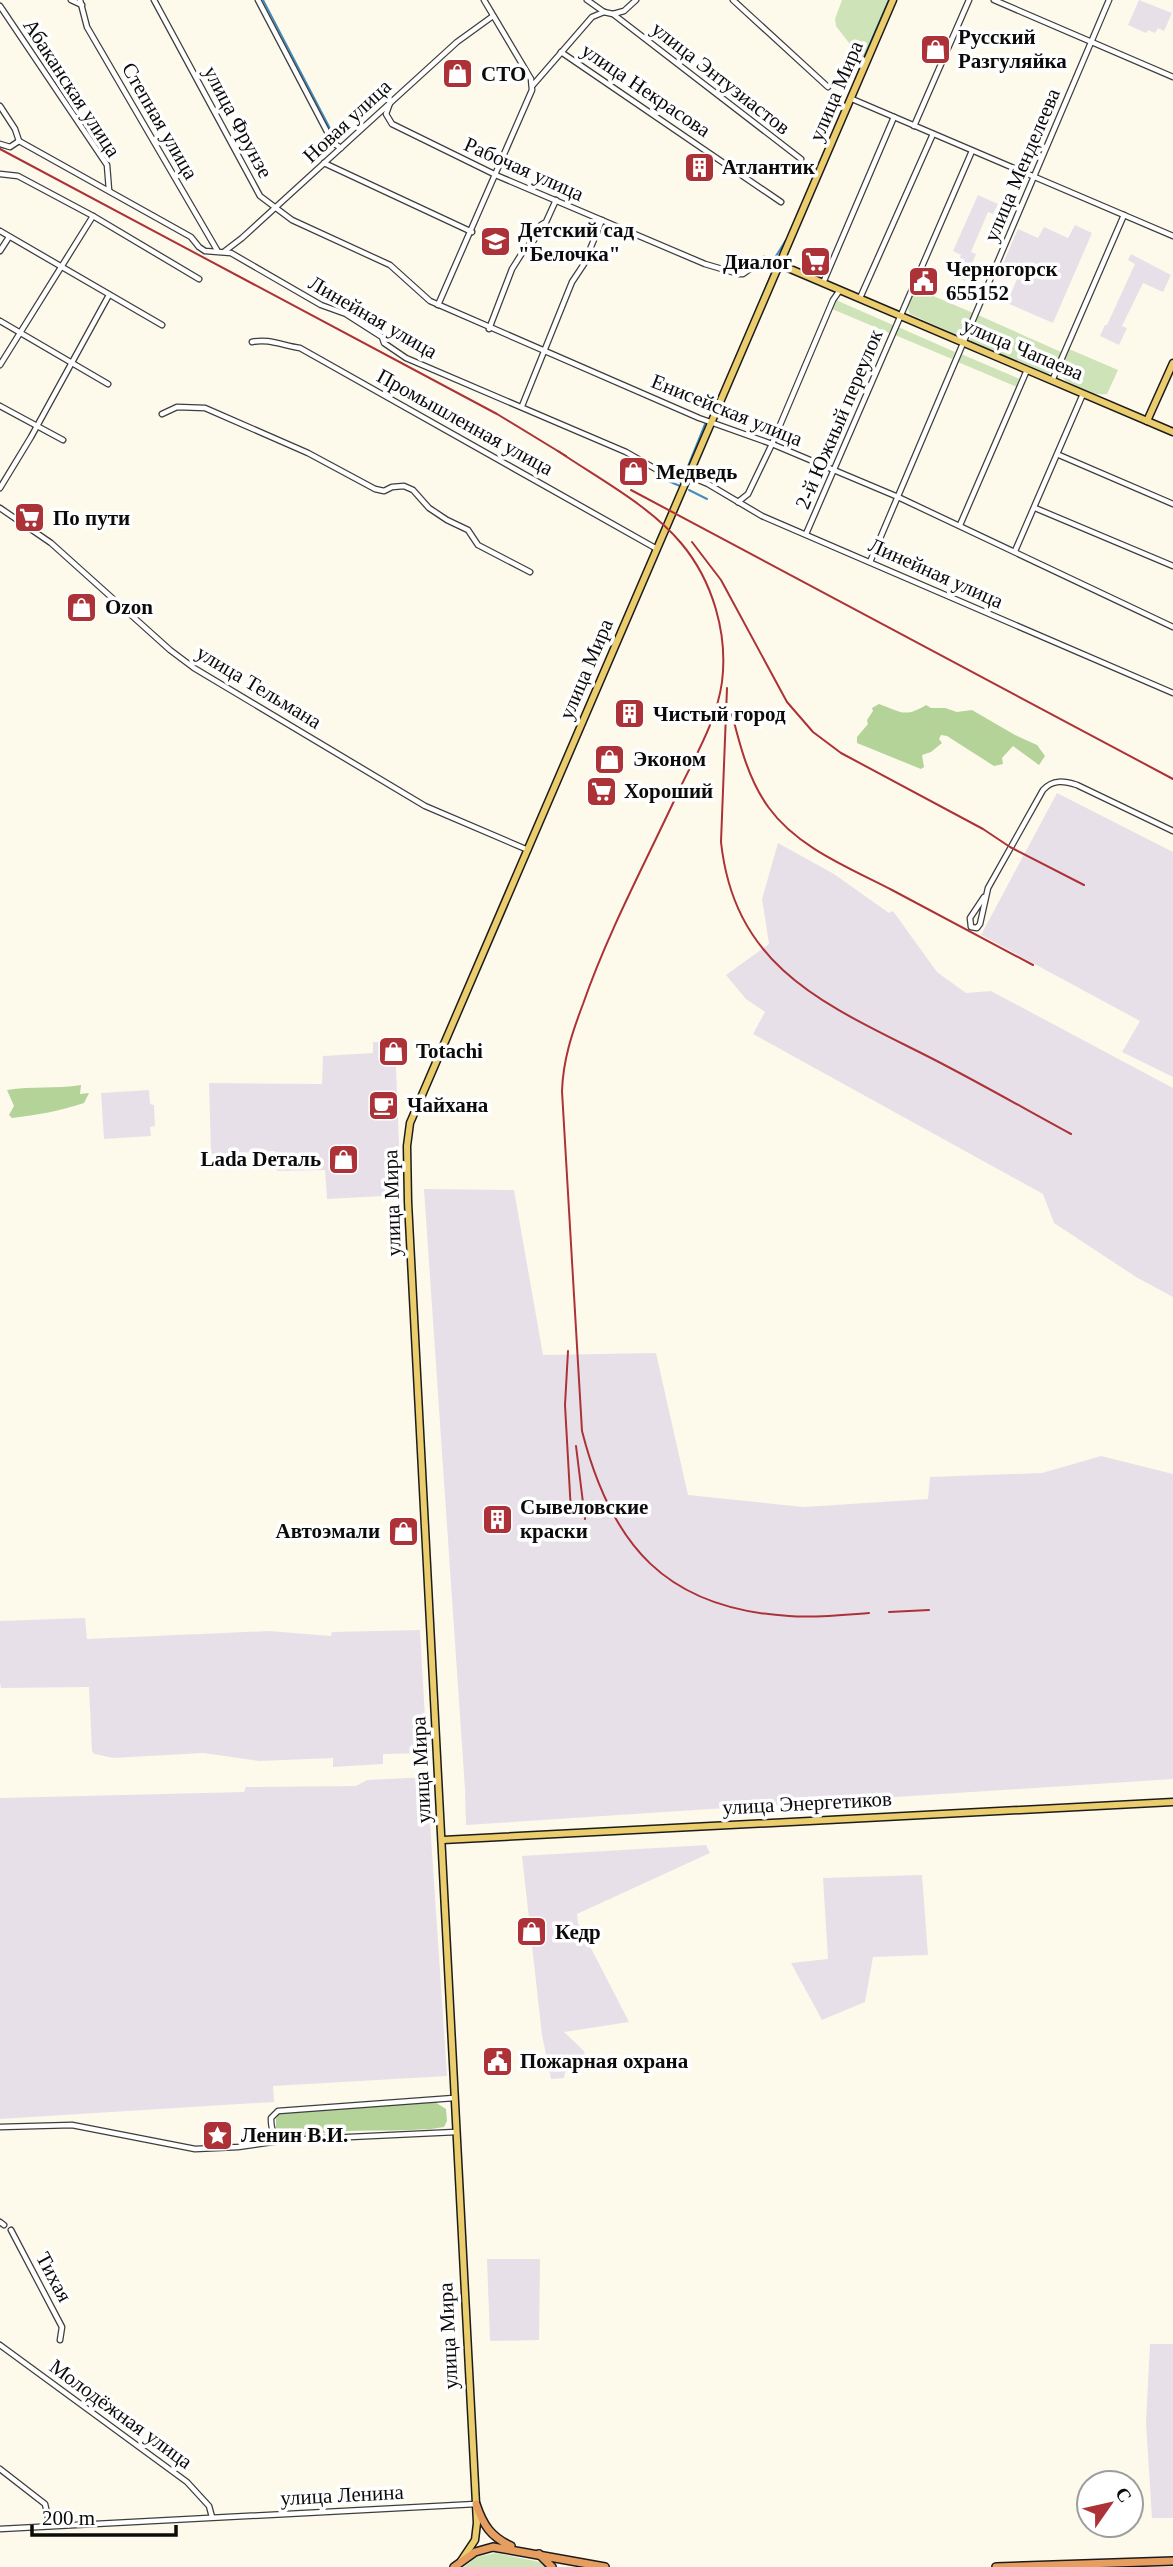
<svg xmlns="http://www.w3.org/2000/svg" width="1173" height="2567" font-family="Georgia,serif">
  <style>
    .industrial { fill: #e8e0e9 }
    .green { fill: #cee3b8 }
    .forest { fill: #b3d399 }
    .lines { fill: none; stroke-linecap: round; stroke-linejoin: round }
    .stream { stroke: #438dbf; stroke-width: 2 }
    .minor-casing { stroke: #3e3e3e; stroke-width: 7 }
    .major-casing { stroke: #1c1c1c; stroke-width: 9 }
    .highway-casing { stroke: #1c1c1c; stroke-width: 10 }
    .minor { stroke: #fff; stroke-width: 4.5 }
    .major { stroke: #ebcd6d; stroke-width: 6 }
    .highway { stroke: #e69e60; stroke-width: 7 }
    .rail { stroke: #ac3237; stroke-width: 2 }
    .labels { text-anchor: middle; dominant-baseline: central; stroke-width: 7; stroke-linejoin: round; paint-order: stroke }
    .poi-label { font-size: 21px; font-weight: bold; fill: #0b0b0b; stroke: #fff; text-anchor: start }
    .street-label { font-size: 21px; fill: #0b0b0b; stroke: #fff }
  </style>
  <rect width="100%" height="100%" fill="#fdfaeb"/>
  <!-- industrial -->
  <g class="industrial">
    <path d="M1139,0L1172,13L1164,31L1158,28L1155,33L1148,30L1146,33L1128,25Z"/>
    <path d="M978,195L998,204L993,214L988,212L971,252L976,254L965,281L953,276L961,255L953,251Z"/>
    <path d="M1075,225L1092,233L1053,323L1007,303L1019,274L1002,266L1018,229L1038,238L1044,227L1068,238Z"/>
    <path d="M1131,254L1171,275L1163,292L1143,283L1122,326L1127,328L1119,345L1100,336L1105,325H1107L1135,264L1128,260Z"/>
    <path d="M1057,793L1173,852V1077L1122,1052L1140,1021L981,935Z"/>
    <path d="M778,843L834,874L889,913L893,911L937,972L966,993L991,991L1173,1088V1297L1136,1277L1054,1223L1043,1194L753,1034L765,1012L746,999L726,975L769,944L762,899Z"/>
    <path d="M373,1042H395L401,1195L327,1199L325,1170L277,1171L275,1151L211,1154L209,1083L322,1084L323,1056L373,1053Z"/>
    <path d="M149,1090L150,1104L154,1105L155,1126L150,1127L151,1136L104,1139L101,1093Z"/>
    <path d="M424,1189L514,1190L543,1355L656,1353L688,1495L804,1507L928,1499L930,1477L1042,1473L1101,1456L1173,1474V1779L466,1825L465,1789Z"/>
    <path d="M85,1618L87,1639L269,1631L331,1636L332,1632L420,1630L427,1753L383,1754V1764L333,1767V1758L259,1761L203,1753L113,1758L95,1754L92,1752L89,1687L1,1688L0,1683V1621Z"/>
    <path d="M427,1777L447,2076L273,2086L274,2102L0,2119V1798L244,1792L246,1787L356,1786L367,1780Z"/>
    <path d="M706,1845L710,1853L577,1914L578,1923L629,2022L564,2032L584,2051L587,2066L565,2072L564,2078L551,2079L542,2035L522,1856Z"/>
    <path d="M922,1875L928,1955L873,1957L865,2002L822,2020L791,1963L828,1959L823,1878Z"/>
    <path d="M487,2259H540L539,2340L490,2341Z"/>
    <path d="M1150,2344H1173V2518H1152L1146,2423Z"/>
  </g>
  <!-- green -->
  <g class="green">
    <path d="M842,0H890L863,61L836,26L835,19Z"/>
    <path d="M915,288L973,313L963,334L959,336L910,314L908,309Z"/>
    <path d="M836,300L893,325L889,333L832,309Z"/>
    <path d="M978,315L1061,352L1054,369L1048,374L971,341L969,337Z"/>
    <path d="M898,327L955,352L952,359L895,335Z"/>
    <path d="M1069,349L1118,370L1107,394C1093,397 1066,385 1059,373Z"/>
    <path d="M961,354L1020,379L1017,387L958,362Z"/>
    <path d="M496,2553L540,2562L547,2567H464L477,2557Z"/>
  </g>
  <!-- forest -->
  <g class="forest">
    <path d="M879,704C901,712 905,718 926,705L931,708H945L957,712L972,710L1015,735L1037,745L1045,756L1039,765L1013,746L1002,758L1003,764L994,766L947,736L941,735L939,739L942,743L931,752L922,755L924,767L921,769L857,743V737L868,724L867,720L873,711L872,708Z"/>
    <path d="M81,1085L80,1094L89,1093L84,1103C60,1111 37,1115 12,1118L9,1115L14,1106L7,1090C32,1086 56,1089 81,1085Z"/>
    <path d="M435,2102L446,2109L447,2121L444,2127L431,2129C403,2131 375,2130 348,2131C325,2131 297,2140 276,2130V2119L279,2113Z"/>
  </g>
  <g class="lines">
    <!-- stream -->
    <g class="stream">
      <path d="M263,0L337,142"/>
      <path d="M863,60L889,0"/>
      <path d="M847,100L860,69"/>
      <path d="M776,256L786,240"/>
      <path d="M746,335L774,268"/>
      <path d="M724,386L744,339"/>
      <path d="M711,413L716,404"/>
      <path d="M684,476L705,424"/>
      <path d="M661,478L680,486"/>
      <path d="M689,490L707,499"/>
    </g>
    <defs>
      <g id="minor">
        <path d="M71,0L82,5"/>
        <path d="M80,0L87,27L217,250"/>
        <path d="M154,0L260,196L292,220L390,265L430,301L699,418L772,444L898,497L1173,627"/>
        <path d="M258,0L333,143L341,148"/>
        <path d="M587,0L604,12L613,14L801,159"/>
        <path d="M733,0L828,87"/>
        <path d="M994,0L1173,77"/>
        <path d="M0,6L107,165L109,190"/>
        <path d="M613,14L624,11L636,0"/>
        <path d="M561,52L781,202"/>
        <path d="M533,85L592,17L604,12"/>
        <path d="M852,99L1173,236"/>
        <path d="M390,103L386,114L392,124L498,176L705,264L739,274H743L764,259L781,265"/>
        <path d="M0,106L15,129L19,141"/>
        <path d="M914,126L969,0"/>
        <path d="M0,144L10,147L19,141L191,237L199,247L205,251L231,253L321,305L346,314L382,337L384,343L406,358L626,452L661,472L686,481"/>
        <path d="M324,163L472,232"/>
        <path d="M0,174L18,176L93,216L199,279"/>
        <path d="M0,231L162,325"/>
        <path d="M0,251L9,237"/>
        <path d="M225,251L242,238L457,42L493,16"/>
        <path d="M823,283L894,117"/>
        <path d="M860,298L933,134"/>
        <path d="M438,305L532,90L531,79L484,0"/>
        <path d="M0,321L108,384"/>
        <path d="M489,329L512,269L524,250L534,240L541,225L546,222L556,200"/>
        <path d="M252,342C268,338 284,346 300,348L657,549"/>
        <path d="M0,365L93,216"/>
        <path d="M1052,381L1124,215"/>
        <path d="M0,406L63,440"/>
        <path d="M522,406L572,282L584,264L602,220"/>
        <path d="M162,414L177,407L205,408L308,453L375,489L384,491L392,487L404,486L413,490L429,508L447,520L468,530L478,545L530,572"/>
        <path d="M1059,455L1173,504"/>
        <path d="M689,476L708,484L762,516L1173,693"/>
        <path d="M0,488L31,437L109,295"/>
        <path d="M738,502L748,494L772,444L833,300L840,290"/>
        <path d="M0,508L51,543L170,650L194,668L425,806L528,850"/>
        <path d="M1035,508L1173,566"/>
        <path d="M960,525L1027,370"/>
        <path d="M806,534L972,151"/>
        <path d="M1015,551L1083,394"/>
        <path d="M870,562L1109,0"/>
        <path d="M984,897L970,918L971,927L977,928L980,924L988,888L1043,790C1053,779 1064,781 1077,785L1173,831"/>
        <path d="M0,2127L72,2125L195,2149L238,2147L286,2140L456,2132"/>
        <path d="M285,2140C273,2134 271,2131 271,2118L278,2111L454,2098"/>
        <path d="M0,2222L4,2225"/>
        <path d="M11,2230L62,2327L60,2340"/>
        <path d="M0,2345L187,2482L209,2506L212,2517"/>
        <path d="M0,2469L45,2504L50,2526"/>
        <path d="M0,2529L476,2504"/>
      </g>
      <g id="major">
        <path d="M781,265L1173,432"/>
        <path d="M1147,421L1173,363"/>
        <path d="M443,1840L1173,1802"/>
        <path d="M461,2561L475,2540L477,2523L408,1202L407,1146L410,1123L893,0"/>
      </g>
      <g id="highway">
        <path d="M476,2504C483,2525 491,2537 511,2546"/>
        <path d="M539,2554L552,2567"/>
        <path d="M454,2567L475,2552L493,2547L605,2567"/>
        <path d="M996,2567L1173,2561"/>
      </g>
    </defs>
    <!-- minor casing -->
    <use href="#minor" class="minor-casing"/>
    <!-- major casing -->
    <use href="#major" class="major-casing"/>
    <!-- highway casing -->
    <use href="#highway" class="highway-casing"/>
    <!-- minor -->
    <use href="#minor" class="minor"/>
    <!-- major -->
    <use href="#major" class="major"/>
    <!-- highway -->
    <use href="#highway" class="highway"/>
    <!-- rail -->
    <g class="rail">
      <path d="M0,149L497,414L566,456"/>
      <path d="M558,451C599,479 649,505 681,543C713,581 728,634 722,682C717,719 697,753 681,786C648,858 609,929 583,1004C572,1033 563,1060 562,1091L582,1431C611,1545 666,1609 789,1616C816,1618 843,1615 869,1613"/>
      <path d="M631,490L1173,779"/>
      <path d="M692,542L721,580L787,702L813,732L841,753L983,829L1010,847L1084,885"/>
      <path d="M727,688L721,842C735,971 829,1006 931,1058C978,1082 1025,1109 1071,1134"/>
      <path d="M732,714C740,746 749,781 769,808C798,848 850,868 892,890C939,915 986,940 1033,965"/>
      <path d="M568,1351L565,1405L571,1512"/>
      <path d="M576,1446L585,1519"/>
      <path d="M889,1612L929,1610"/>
    </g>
  </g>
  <!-- icons -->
  <defs>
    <symbol id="shop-square" viewBox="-11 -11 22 22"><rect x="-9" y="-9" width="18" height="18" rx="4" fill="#ac3237" stroke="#fff"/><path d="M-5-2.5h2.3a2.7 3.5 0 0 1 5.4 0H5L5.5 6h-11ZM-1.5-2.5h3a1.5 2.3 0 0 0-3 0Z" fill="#fff"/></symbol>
    <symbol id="building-square" viewBox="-11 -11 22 22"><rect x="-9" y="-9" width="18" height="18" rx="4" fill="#ac3237" stroke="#fff"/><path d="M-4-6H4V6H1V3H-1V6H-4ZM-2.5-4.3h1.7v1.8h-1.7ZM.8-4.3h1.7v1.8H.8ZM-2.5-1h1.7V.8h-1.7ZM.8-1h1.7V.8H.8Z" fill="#fff"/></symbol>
    <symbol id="school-square" viewBox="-11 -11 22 22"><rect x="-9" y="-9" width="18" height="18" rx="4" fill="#ac3237" stroke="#fff"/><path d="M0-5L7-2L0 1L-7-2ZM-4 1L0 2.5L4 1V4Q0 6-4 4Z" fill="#fff"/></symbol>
    <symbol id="supermarket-square" viewBox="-11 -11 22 22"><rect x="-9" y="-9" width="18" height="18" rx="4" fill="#ac3237" stroke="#fff"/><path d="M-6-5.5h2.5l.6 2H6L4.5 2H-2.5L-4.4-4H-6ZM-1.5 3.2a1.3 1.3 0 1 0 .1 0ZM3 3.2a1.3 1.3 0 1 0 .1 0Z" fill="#fff"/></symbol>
    <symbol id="civic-square" viewBox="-11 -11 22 22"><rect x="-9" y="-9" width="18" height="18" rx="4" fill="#ac3237" stroke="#fff"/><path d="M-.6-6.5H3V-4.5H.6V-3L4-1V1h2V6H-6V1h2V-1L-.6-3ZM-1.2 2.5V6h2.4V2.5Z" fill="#fff"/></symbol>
    <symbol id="cafe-square" viewBox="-11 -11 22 22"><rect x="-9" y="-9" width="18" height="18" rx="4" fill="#ac3237" stroke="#fff"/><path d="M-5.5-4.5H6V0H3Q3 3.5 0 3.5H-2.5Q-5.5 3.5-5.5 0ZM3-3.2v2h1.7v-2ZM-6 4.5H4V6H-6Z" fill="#fff"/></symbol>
    <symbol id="sight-square" viewBox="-11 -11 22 22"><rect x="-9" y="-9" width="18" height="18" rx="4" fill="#ac3237" stroke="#fff"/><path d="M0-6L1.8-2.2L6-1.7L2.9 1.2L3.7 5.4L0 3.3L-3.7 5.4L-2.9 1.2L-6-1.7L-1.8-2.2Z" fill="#fff"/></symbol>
  </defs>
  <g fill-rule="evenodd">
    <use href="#shop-square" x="918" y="32" width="35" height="35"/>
    <use href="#shop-square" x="440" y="56" width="35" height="35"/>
    <use href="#building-square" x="682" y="150" width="35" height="35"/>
    <use href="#school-square" x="478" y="224" width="35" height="35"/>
    <use href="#supermarket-square" x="798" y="244" width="35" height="35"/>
    <use href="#civic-square" x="906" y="264" width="35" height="35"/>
    <use href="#shop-square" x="616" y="454" width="35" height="35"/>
    <use href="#supermarket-square" x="12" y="500" width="35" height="35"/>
    <use href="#shop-square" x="64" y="590" width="35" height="35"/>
    <use href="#building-square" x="612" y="696" width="35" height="35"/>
    <use href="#shop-square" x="592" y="742" width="35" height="35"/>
    <use href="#supermarket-square" x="584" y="774" width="35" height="35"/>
    <use href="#shop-square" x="376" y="1034" width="35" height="35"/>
    <use href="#cafe-square" x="366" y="1088" width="35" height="35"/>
    <use href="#shop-square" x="326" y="1142" width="35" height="35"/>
    <use href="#building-square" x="480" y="1502" width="35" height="35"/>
    <use href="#shop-square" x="386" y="1514" width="35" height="35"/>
    <use href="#shop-square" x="514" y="1914" width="35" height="35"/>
    <use href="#civic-square" x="480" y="2044" width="35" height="35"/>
    <use href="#sight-square" x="200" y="2118" width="35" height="35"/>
  </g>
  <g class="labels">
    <!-- poi labels -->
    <g class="poi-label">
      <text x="958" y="37">Русский<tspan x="958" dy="24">Разгуляйка</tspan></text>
      <text x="481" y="74">СТО</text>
      <text x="722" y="167">Атлантик</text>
      <text x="518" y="230">Детский сад<tspan x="518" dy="24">"Белочка"</tspan></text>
      <text x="792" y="262" text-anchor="end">Диалог</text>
      <text x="946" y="269">Черногорск<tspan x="946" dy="24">655152</tspan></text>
      <text x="656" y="472">Медведь</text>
      <text x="53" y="518">По пути</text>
      <text x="105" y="607">Ozon</text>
      <text x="653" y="714">Чистый город</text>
      <text x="633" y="759">Эконом</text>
      <text x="624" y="791">Хороший</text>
      <text x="416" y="1051">Totachi</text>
      <text x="407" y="1105">Чайхана</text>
      <text x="321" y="1159" text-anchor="end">Lada Dеталь</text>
      <text x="520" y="1507">Сывеловские<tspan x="520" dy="24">краски</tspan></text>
      <text x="380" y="1531" text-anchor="end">Автоэмали</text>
      <text x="555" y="1932">Кедр</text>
      <text x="520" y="2061">Пожарная охрана</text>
      <text x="241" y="2135">Ленин В.И.</text>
    </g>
    <!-- street labels -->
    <g class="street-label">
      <text transform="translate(721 78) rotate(38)">улица Энтузиастов</text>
      <text transform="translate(72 88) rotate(57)">Абаканская улица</text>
      <text transform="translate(646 90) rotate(34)">улица Некрасова</text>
      <text transform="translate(836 91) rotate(-67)">улица Мира</text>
      <text transform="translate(160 121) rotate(60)">Степная улица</text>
      <text transform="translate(347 121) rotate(-43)">Новая улица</text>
      <text transform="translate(238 122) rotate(62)">улица Фрунзе</text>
      <text transform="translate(1022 165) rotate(-67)">улица Менделеева</text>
      <text transform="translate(524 169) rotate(24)">Рабочая улица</text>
      <text transform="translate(373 317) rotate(30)">Линейная улица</text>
      <text transform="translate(1023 349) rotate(23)">улица Чапаева</text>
      <text transform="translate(727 410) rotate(22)">Енисейская улица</text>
      <text transform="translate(839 419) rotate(-67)">2-й Южный переулок</text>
      <text transform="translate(465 422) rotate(29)">Промышленная улица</text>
      <text transform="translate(936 573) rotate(24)">Линейная улица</text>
      <text transform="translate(586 669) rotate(-67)">улица Мира</text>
      <text transform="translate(259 687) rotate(31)">улица Тельмана</text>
      <text transform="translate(392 1203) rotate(-92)">улица Мира</text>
      <text transform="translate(421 1770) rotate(-93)">улица Мира</text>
      <text transform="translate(807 1803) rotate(-3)">улица Энергетиков</text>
      <text transform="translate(54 2277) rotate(62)">Тихая</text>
      <text transform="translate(448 2336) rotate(-93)">улица Мира</text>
      <text transform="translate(121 2414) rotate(36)">Молодёжная улица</text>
      <text transform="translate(342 2495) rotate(-3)">улица Ленина</text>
    </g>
  </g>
  <!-- north arrow -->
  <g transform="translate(1110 2504) rotate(56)"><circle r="33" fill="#ffffff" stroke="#9d9d9d" stroke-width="2"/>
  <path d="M0-5L12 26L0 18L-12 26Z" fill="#ac3237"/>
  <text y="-10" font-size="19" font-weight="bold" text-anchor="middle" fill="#0b0b0b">С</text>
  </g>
  <!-- scale -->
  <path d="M32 2525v10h144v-10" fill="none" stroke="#0b0b0b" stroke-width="3.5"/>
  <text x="42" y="2525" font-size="21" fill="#0b0b0b" stroke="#ffffff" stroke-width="5" paint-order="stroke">200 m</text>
</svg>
